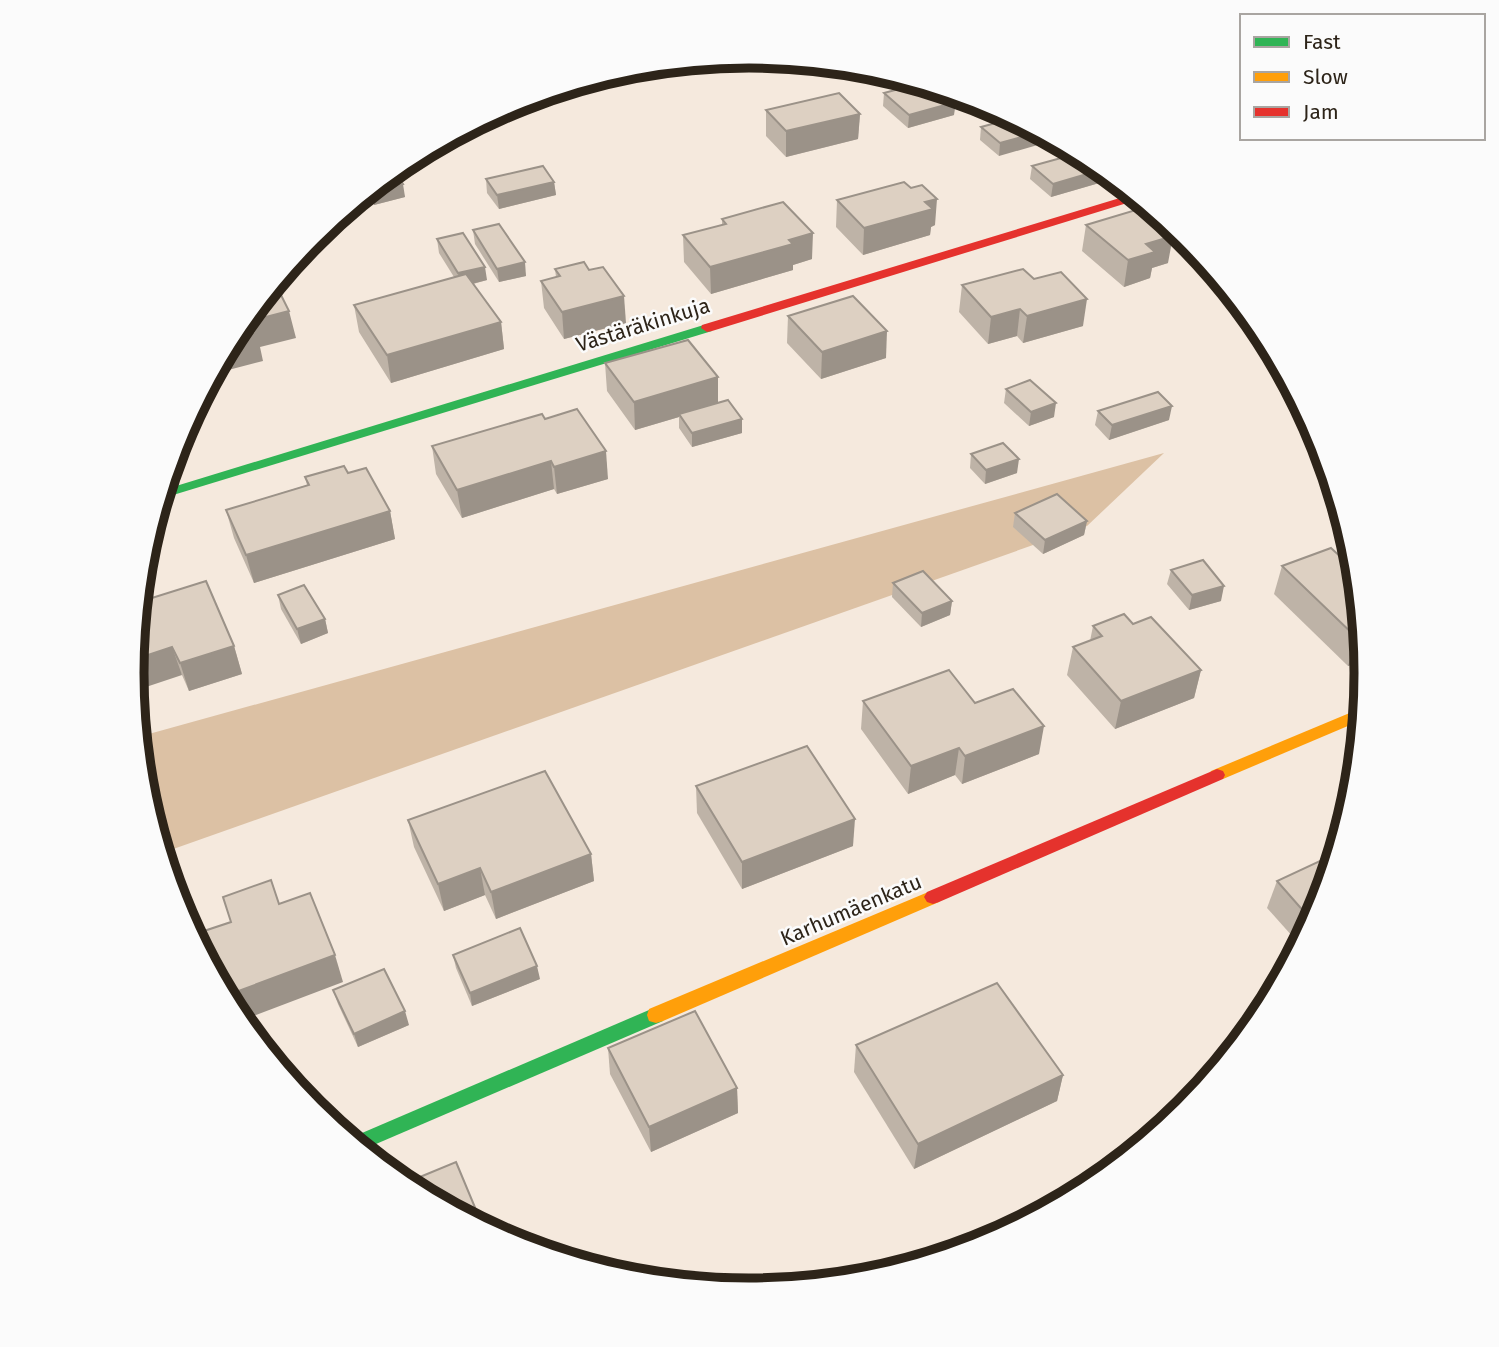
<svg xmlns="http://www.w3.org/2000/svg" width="1499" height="1347" font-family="'Fira Sans',sans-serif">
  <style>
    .forest { fill: #dcc1a4 }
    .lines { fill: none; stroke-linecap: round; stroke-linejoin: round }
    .fast { fill: #30b455; fill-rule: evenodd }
    .slow { fill: #ff9f0a; fill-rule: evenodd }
    .jam { fill: #e5322d; fill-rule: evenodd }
    .wall { fill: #beb3a7 }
    .shaded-wall { fill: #9b9288 }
    .building { fill: #ddd0c2; stroke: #9b9288; stroke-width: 2 }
    .labels { text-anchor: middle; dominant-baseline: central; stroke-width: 5; stroke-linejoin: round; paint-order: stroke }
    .street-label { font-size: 21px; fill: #2d2419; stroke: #fbfbfb }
    .rim { fill: none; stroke: #2d2419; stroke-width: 9 }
  </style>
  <rect width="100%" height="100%" fill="#f5e9dd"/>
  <!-- forest -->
  <path class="forest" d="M1164,453L1087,526L162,853L144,794L138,737Z"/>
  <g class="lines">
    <!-- fast -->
    <g class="fast">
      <path d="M707,324L712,325V331L160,499L163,490Z"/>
      <path d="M656,1007L663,1009L665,1015L663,1021L362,1150L348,1139Z"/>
    </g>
    <!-- slow -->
    <g class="slow">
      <path d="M1364,707L1362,720L1223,779H1211L1209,775L1211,771Z"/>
      <path d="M933,890L939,892L942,897L939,902L663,1021L656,1023L649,1021L647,1015L649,1009Z"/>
    </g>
    <!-- jam -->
    <g class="jam">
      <path d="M1133,194L1140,199L712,331L707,332L701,328L702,325Z"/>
      <path d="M1217,769L1223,771L1225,775L1223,779L939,902L933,904L927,902L924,897L927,892Z"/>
    </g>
  </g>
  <!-- wall -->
  <g class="wall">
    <path d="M884,93L954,115L908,128L883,106Z"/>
    <path d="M766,110L860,114L858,139L786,157L766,136Z"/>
    <path d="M1014,118L999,156L980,140L981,127Z"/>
    <path d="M1032,166L1113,179L1051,197L1030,179Z"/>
    <path d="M394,170L405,197L374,205L367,192Z"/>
    <path d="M486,179L554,182L556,195L499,209L487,193Z"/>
    <path d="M837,200L935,225L931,227L930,235L863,255L836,227Z"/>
    <path d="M722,219L812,259L793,265V270L711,294L684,262L683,235L722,225Z"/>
    <path d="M1086,225L1168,263L1152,268L1150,278L1124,287L1082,251Z"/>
    <path d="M473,230L526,276L499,282L475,244Z"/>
    <path d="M437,239L487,280L473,284L501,322L504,349L391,383L359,332L354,305L454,277L439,253Z"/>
    <path d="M555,269L626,323L564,339L544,308L541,281L556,277Z"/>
    <path d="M962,285L1083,326L1023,343L1017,336L988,344L959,312Z"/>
    <path d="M788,316L886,358L821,379L787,343Z"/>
    <path d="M605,363L718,403L742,419V433L692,447L679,428V417L635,430L607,391Z"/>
    <path d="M1006,389L1054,417L1029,426L1004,403Z"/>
    <path d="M1098,411L1169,420L1109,440L1095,425Z"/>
    <path d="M545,419L608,479L557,494L554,489L462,518L436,474L432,446Z"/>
    <path d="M971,454L1017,473L985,484L970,468Z"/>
    <path d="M348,473L390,511L395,539L254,583L234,538L226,510L307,485L305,477Z"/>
    <path d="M1015,513L1087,521L1084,535L1043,554L1013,527Z"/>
    <path d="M1282,566L1357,572L1366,659L1348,666L1274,594Z"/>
    <path d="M1171,570L1221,601L1189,610L1167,584Z"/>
    <path d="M893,583L952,601L950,615L921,627L892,597Z"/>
    <path d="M278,595L325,619L328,633L301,644L281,609Z"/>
    <path d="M139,602L234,646L242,674L189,691L182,675Z"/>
    <path d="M1133,624L1201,670L1194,698L1115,729L1067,675L1073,647L1090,641L1093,626Z"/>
    <path d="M863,701L975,703L1039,754L962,784L955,775L908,794L861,729Z"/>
    <path d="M696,786L853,846L742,889L697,813Z"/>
    <path d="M408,820L591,854L594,881L496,919L485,895L444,911L414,847Z"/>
    <path d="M1277,881L1320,910L1301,946L1267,908Z"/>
    <path d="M453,955L540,979L472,1006L456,968Z"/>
    <path d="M333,990L409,1025L358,1047L338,1004Z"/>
    <path d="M856,1045L1063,1075L1057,1101L914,1169L854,1072Z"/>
    <path d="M608,1048L737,1088L738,1113L651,1152L610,1074Z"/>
  </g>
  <!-- shaded-wall -->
  <g class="shaded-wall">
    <path d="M956,102L954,115L908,128L909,115Z"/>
    <path d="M860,114L858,139L786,157V131Z"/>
    <path d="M1040,132L1055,140L999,156L1000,143Z"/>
    <path d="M1104,169L1113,177V179L1051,197L1053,184Z"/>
    <path d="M554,182L556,195L499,209L497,195Z"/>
    <path d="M403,184L405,197L374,205L372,191Z"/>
    <path d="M937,199L935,225L931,227L930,235L863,255L864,228L925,202Z"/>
    <path d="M813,233L812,259L793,265V270L711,294L710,267L789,240Z"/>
    <path d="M1173,236L1168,263L1152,268L1150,278L1124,287L1128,260L1146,244Z"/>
    <path d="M525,262L526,276L499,282L497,269Z"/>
    <path d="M485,267L487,280L460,287L458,273Z"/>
    <path d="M624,296L626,323L564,339L562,312Z"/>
    <path d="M1087,299L1083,326L1023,343L1027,316Z"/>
    <path d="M1020,309L1017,336L988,344L991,317Z"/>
    <path d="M289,311L296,338L260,347L263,361L213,374L231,340L250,321Z"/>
    <path d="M501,322L504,349L391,383L387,355Z"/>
    <path d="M887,331L886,358L821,379L822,352Z"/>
    <path d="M718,377V405L679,414V417L635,430L634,402Z"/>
    <path d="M1056,403L1054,417L1029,426L1031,412Z"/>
    <path d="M1172,406L1169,420L1109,440L1112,425Z"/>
    <path d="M742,419V433L692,447V433Z"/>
    <path d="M606,451L608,479L557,494L554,467Z"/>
    <path d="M1019,459L1017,473L985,484L986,470Z"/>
    <path d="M551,461L554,489L462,518L457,490Z"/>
    <path d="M390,511L395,539L254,583L246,555Z"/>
    <path d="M1087,521L1084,535L1043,554L1045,540Z"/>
    <path d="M1224,586L1221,601L1189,610L1192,595Z"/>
    <path d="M952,601L950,615L921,627L922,613Z"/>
    <path d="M325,619L328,633L301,644L297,629Z"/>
    <path d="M1363,636L1366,659L1348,666L1357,638Z"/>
    <path d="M234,646L242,674L189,691L180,663Z"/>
    <path d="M172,647L182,675L134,691L132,673L133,660Z"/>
    <path d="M1201,670L1194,698L1115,729L1121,701Z"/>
    <path d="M1044,726L1039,754L962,784L965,756Z"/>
    <path d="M959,748L955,775L908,794L911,766Z"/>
    <path d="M855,819L853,846L742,889V862Z"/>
    <path d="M591,854L594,881L496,919L491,892Z"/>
    <path d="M480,868L485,895L444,911L438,884Z"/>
    <path d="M335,955L343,982L240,1021L236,1016L225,996Z"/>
    <path d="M537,966L540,979L472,1006L470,993Z"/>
    <path d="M405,1011L409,1025L358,1047L354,1034Z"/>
    <path d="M1063,1075L1057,1101L914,1169L918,1144Z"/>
    <path d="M737,1088L738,1113L651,1152L649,1127Z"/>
  </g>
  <!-- building -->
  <g class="building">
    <path d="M921,83L940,89L956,102L909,115L884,93Z"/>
    <path d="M839,93L860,114L786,131L766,110Z"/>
    <path d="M1014,118L1040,132L1000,143L981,127Z"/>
    <path d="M1079,153L1093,160L1104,169L1053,184L1032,166Z"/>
    <path d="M543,166L554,182L497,195L486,179Z"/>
    <path d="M394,170L403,184L372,191L371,189Z"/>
    <path d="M904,182L911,188L922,185L937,199L925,202L933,209L864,228L837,200Z"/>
    <path d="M783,202L813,233L789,240L793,244L710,267L683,235L726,224L722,219Z"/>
    <path d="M1139,209L1173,236L1146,244L1155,252L1128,260L1086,225Z"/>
    <path d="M499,224L525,262L497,269L473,230Z"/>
    <path d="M463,233L485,267L458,273L437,239Z"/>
    <path d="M584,262L589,270L603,267L624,296L562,312L541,281L560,276L555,269Z"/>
    <path d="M1023,269L1034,279L1061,272L1087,299L1027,316L1020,309L991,317L962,285Z"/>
    <path d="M466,274L501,322L387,355L354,305Z"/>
    <path d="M275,283L289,311L250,321L256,333L231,340L236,330Z"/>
    <path d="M853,296L887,331L822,352L788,316Z"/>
    <path d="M688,340L718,377L634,402L605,363Z"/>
    <path d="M1030,380L1056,403L1031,412L1006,389Z"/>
    <path d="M1158,392L1172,406L1112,425L1098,411Z"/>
    <path d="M728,400L742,419L692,433L679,414Z"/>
    <path d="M577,409L606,451L554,467L551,461L457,490L432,446L542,414L545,419Z"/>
    <path d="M1003,443L1019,459L986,470L971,454Z"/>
    <path d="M344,466L348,473L366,468L390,511L246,555L226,510L309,485L305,477Z"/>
    <path d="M1057,494L1087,521L1045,540L1015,513Z"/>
    <path d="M1331,548L1357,572L1363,636L1357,638L1282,566Z"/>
    <path d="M1203,560L1224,586L1192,595L1171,570Z"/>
    <path d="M923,571L952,601L922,613L893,583Z"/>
    <path d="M206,581L234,646L180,663L172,647L133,660L139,602Z"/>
    <path d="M304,585L325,619L297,629L278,595Z"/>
    <path d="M1124,614L1133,624L1151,617L1201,670L1121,701L1073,647L1102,636L1093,626Z"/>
    <path d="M949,670L975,703L1013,689L1044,726L965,756L959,748L911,766L863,701Z"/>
    <path d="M807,746L855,819L742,862L696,786Z"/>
    <path d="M545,771L591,854L491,892L480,868L438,884L408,820Z"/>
    <path d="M1337,853L1320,910L1313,922L1277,881Z"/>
    <path d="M271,880L279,904L310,893L335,955L225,996L217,981L201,932L231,922L223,897Z"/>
    <path d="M520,928L537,966L470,993L453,955Z"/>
    <path d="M384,969L405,1011L354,1034L333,990Z"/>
    <path d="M997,983L1063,1075L918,1144L856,1045Z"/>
    <path d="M695,1011L737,1088L649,1127L608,1048Z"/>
    <path d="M456,1162L484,1229L403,1184Z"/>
  </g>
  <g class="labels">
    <!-- street labels -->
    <g class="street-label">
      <text transform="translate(643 325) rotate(-17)">Västäräkinkuja</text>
      <text transform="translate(851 910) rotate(-23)">Karhumäenkatu</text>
    </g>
  </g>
  <!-- crop -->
  <path d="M0 0H1499V1347H0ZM144 673a605 605 0 1 1 1210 0a605 605 0 1 1-1210 0Z" fill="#fbfbfb" fill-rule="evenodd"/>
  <path class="rim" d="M144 673a605 605 0 1 1 1210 0a605 605 0 1 1-1210 0Z"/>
  <!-- legend -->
  <rect x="1240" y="14" width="245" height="126" fill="#fbfbfb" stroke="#a9a5a1" stroke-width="2"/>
  <rect x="1254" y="37" width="35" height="10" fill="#30b455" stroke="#a9a5a1" stroke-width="2"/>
  <text x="1303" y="49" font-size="21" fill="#2d2419">Fast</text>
  <rect x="1254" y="72" width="35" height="10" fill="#ff9f0a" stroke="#a9a5a1" stroke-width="2"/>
  <text x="1303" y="84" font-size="21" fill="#2d2419">Slow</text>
  <rect x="1254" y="107" width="35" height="10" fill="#e5322d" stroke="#a9a5a1" stroke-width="2"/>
  <text x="1303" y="119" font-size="21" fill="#2d2419">Jam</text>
</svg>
